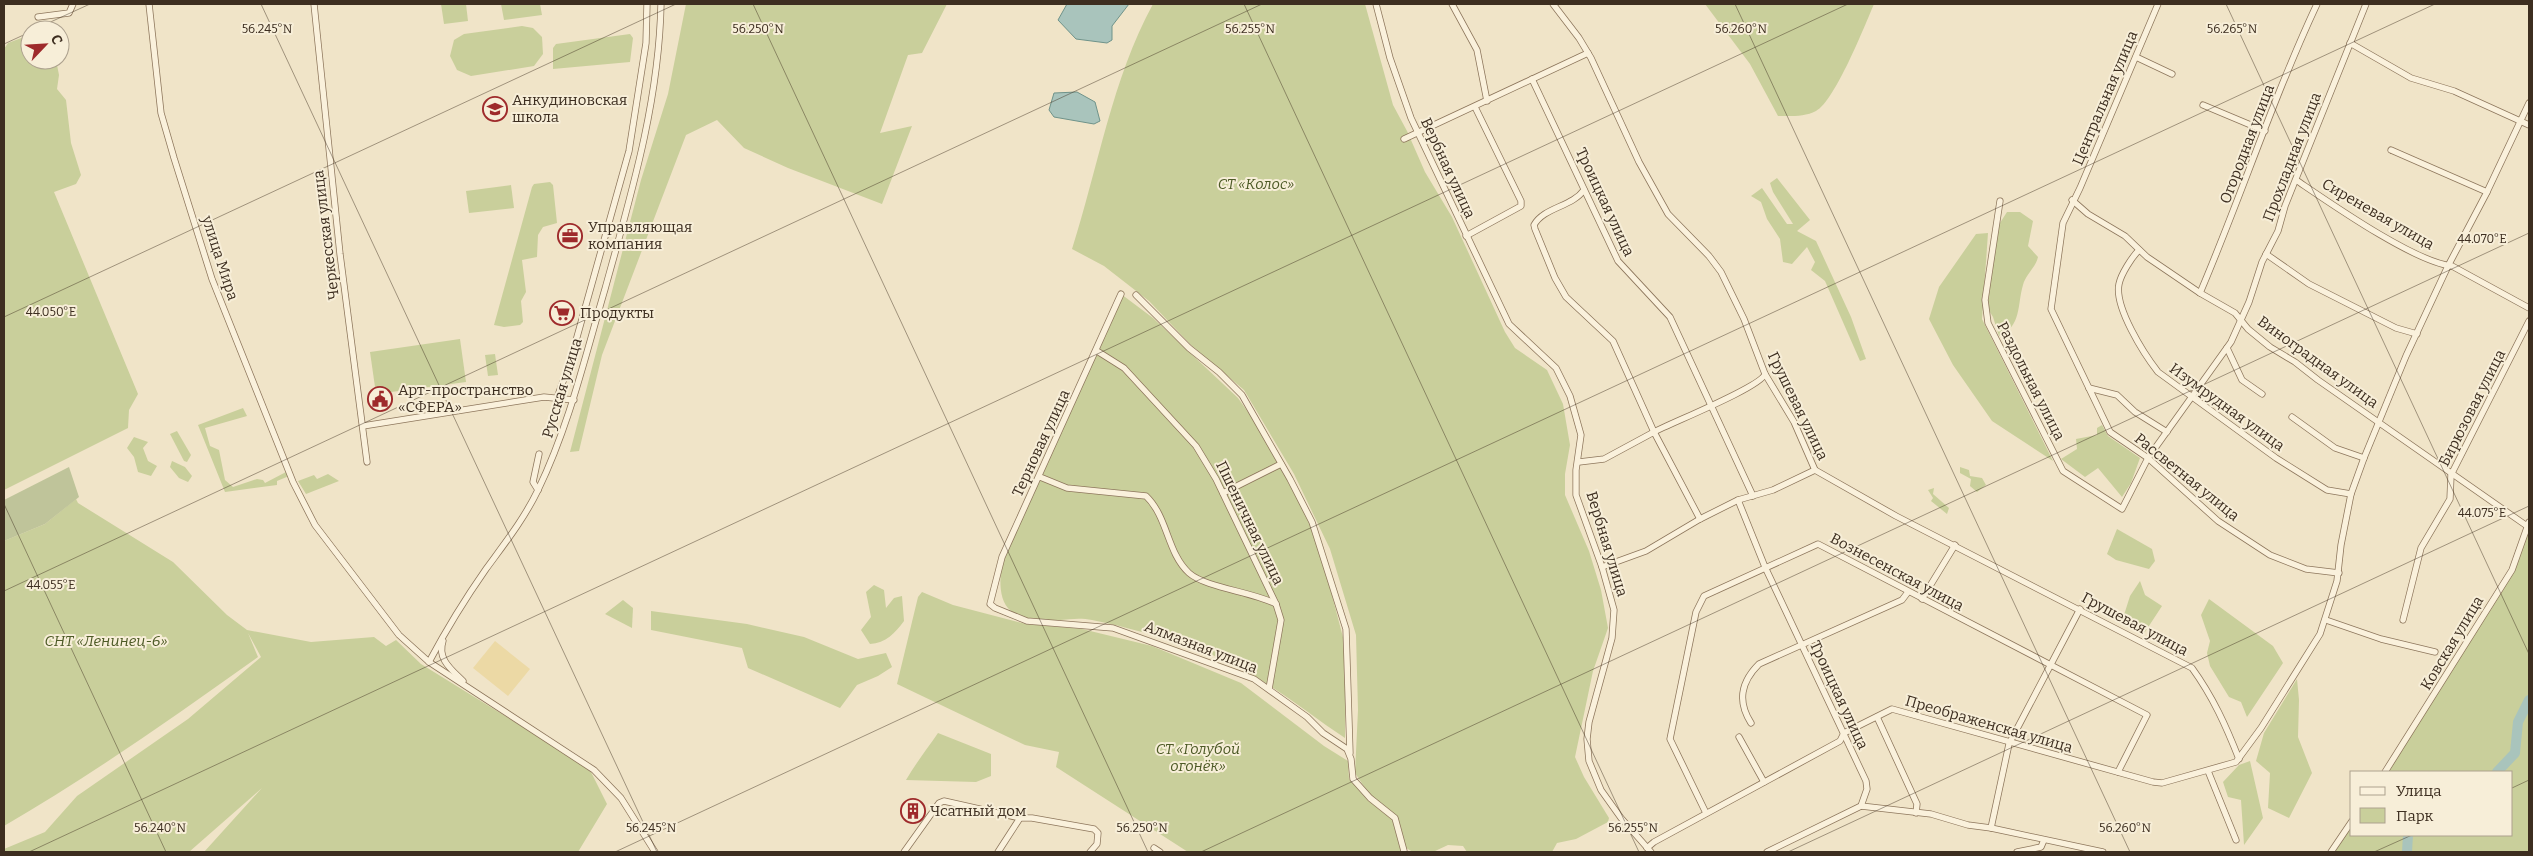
<svg xmlns="http://www.w3.org/2000/svg" width="2533" height="856" font-family="Bitter,serif">
  <style>
    .green { fill: #c9cf9b }
    .sand { fill: #ecd9a5 }
    .cemetery { fill: #bfc49a }
    .water { fill: #a9c4bc; stroke: #6f938a }
    .lines { fill: none; stroke-linecap: round; stroke-linejoin: round }
    .river { stroke: #a9c4bc; stroke-width: 10 }
    .minor-casing { stroke: #8d765c; stroke-width: 7 }
    .minor { stroke: #faf1dc; stroke-width: 5.5 }
    .ticks { fill: none; stroke: #3d2e20; stroke-width: 1; stroke-opacity: 0.45 }
    .labels { text-anchor: middle; dominant-baseline: central; stroke-width: 4; stroke-linejoin: round; paint-order: stroke }
    .street-label { font-size: 15px; fill: #3d2e20; stroke: #f7eed8 }
    .poi-label { font-size: 15px; fill: #3d2e20; stroke: #f7eed8; text-anchor: start }
    .park-label { font-size: 15px; font-style: italic; fill: #4d5a26; stroke: #f7eed8 }
    .ticks-label { font-size: 12px; text-anchor: middle; fill: #3d2e20; stroke: #f7eed8; stroke-width: 4; stroke-linejoin: round; paint-order: stroke }
  </style>
  <rect width="100%" height="100%" fill="#f0e4c8"/>
  <!-- green -->
  <g class="green">
    <path d="M441,4H466L468,21L444,24Z"/>
    <path d="M501,4H540L542,15L504,20Z"/>
    <path d="M686,4H947L922,53L908,55L880,133L912,126L882,204L788,168L744,148L717,120L686,135L602,355L579,451L570,452L641,180L668,94Z"/>
    <path d="M1153,4H1365L1393,105L1407,131L1425,172L1452,217L1505,332L1515,348L1547,370L1563,404L1570,445L1565,474V495L1589,551L1601,590L1608,628L1593,671L1575,757L1584,777L1609,818L1608,822L1576,839L1557,843L1552,852H1467L1463,846L1448,845L1433,852H1413L1406,848L1398,819L1369,794L1355,773L1358,710L1356,635L1330,549L1294,474L1244,390L1191,345L1149,301L1104,266L1072,249C1098,168 1112,79 1153,4Z"/>
    <path d="M1705,4H1874C1865,25 1835,101 1816,111C1805,117 1790,116 1778,116L1750,64Z"/>
    <path d="M522,26L533,28L542,37L543,54L534,66L471,76L457,70L450,56L454,40L464,34Z"/>
    <path d="M630,34L633,38L630,62L553,69V48L556,44Z"/>
    <path d="M24,37L30,39V60H56L59,75L57,89L66,100L71,143L81,175L76,184L54,192L138,394L129,410L128,428L4,490V49L8,43Z"/>
    <path d="M1777,178L1810,220L1797,231L1816,241L1851,317L1866,359L1860,361L1825,281L1811,270L1815,262L1807,247L1792,264L1783,262L1780,239L1767,219L1761,202L1751,196L1762,188L1787,224H1793L1773,192L1770,183Z"/>
    <path d="M550,182L553,185L557,223L543,227L538,235L537,257L522,260L526,292L521,301L523,322L520,325L504,327L494,325L532,187L534,184Z"/>
    <path d="M511,185L514,208L469,213L466,191Z"/>
    <path d="M2007,212H2020L2033,221L2028,246L2038,257C2036,267 2026,274 2023,285C2017,305 2022,326 1999,336L1993,317L1987,307L1998,226Z"/>
    <path d="M1988,233L1982,319L2053,461L1992,421L1953,365L1929,319L1939,287L1976,234Z"/>
    <path d="M1121,294L1153,318L1238,398L1260,429L1294,491L1318,542L1345,645V738C1309,714 1275,686 1237,666C1197,646 1136,629 1092,620C1066,614 1034,631 1011,611C996,598 1001,574 1002,557Z"/>
    <path d="M460,339L466,382L376,394L370,352Z"/>
    <path d="M495,354L498,375L488,376L485,355Z"/>
    <path d="M243,408L247,416L205,428L210,446L219,450L225,480L233,487L257,479L263,480L265,483L286,472L289,476L277,481V485L225,492L198,425Z"/>
    <path d="M2102,425L2108,436L2140,458L2131,483L2122,497L2098,468L2085,477L2061,459L2077,449L2076,439L2097,435V428Z"/>
    <path d="M177,431L191,455L187,462L184,461L170,434Z"/>
    <path d="M134,437L148,442L143,448L148,461L157,466L151,476L138,472L134,457L127,448Z"/>
    <path d="M172,461L185,467L192,476L188,482L179,478L170,467Z"/>
    <path d="M1960,467L1969,470L1970,476L1982,478L1986,485L1977,492L1970,486L1971,479L1960,473Z"/>
    <path d="M328,474L339,481L306,494L298,481L314,475L317,479Z"/>
    <path d="M1934,488L1933,494L1949,508L1947,514L1931,501L1933,498L1928,490Z"/>
    <path d="M76,499L78,503L173,562L227,615L247,630L311,642L374,637L386,646L396,640L421,664L573,758L591,772L607,804L578,852H204L262,788L189,852H4V849L45,832L77,796L188,719L261,657L248,633L258,657C175,716 92,775 4,826V541L45,524Z"/>
    <path d="M2117,529L2152,549L2155,561L2149,569L2116,560L2107,554Z"/>
    <path d="M2529,532V699C2520,707 2517,721 2516,733L2526,704L2529,700V852H2407L2408,835H2512V772H2497L2515,753V743L2513,752L2495,772H2387L2513,572Z"/>
    <path d="M2140,581L2145,595L2162,606L2143,635L2124,615L2130,596Z"/>
    <path d="M874,585L884,590L886,608L894,598L902,596L904,621C895,633 886,643 870,644L861,630L871,617L866,592Z"/>
    <path d="M922,592L953,605L1026,624L1082,629L1152,646L1241,683L1324,746L1348,761L1349,779L1395,822L1401,852H1188L1056,767L1059,752L1025,745L897,684L918,597Z"/>
    <path d="M2209,599L2273,646L2283,663L2247,717L2241,702L2229,697L2210,666L2207,653L2210,641L2201,615Z"/>
    <path d="M623,600L633,608L632,628L605,614Z"/>
    <path d="M651,611L747,624L804,637L858,659L886,653L892,667L878,676L857,685L840,708L748,668L742,648L651,630Z"/>
    <path d="M2297,679L2299,700L2298,737L2312,773L2289,818L2268,808L2270,773L2256,761L2264,733Z"/>
    <path d="M938,733L991,754V776L976,782L906,780C916,763 927,749 938,733Z"/>
    <path d="M2250,761L2263,818L2244,845L2241,800L2228,797L2223,782L2239,765Z"/>
    <path d="M2352,825V835H2403L2404,852H2334Z"/>
  </g>
  <!-- sand -->
  <path class="sand" d="M495,641L530,669L508,696L473,668Z"/>
  <!-- cemetery -->
  <path class="cemetery" d="M69,467L79,497L45,524L4,541V500Z"/>
  <!-- water -->
  <g class="water">
    <path d="M1067,4H1129L1112,26V40L1107,43L1076,39L1058,20Z"/>
    <path d="M1077,92L1095,102L1100,121L1094,124L1054,117L1049,110L1054,93Z"/>
  </g>
  <g class="lines">
    <!-- river -->
    <g class="river">
      <path d="M2497,772L2515,753L2518,722L2529,700"/>
      <path d="M2407,852L2408,835"/>
    </g>
    <defs>
      <g id="minor">
        <path d="M149,4L161,113L174,158L212,279L293,482L315,525L399,635L429,662L594,770L621,798L655,852"/>
        <path d="M314,4L340,254L367,462"/>
        <path d="M1376,4L1390,58L1411,118L1509,324L1556,368L1570,396L1581,435L1576,470V495L1602,567L1614,610L1612,638L1589,722L1587,739L1589,761L1601,790L1621,818L1651,852"/>
        <path d="M1452,4L1477,50L1487,101"/>
        <path d="M1553,4L1579,38L1591,58L1639,162L1668,214L1709,256L1721,272L1744,319L1765,374L1794,422L1815,470L1896,516L2192,668C2213,697 2226,726 2239,759"/>
        <path d="M2158,4L2080,188L2063,223L2051,309L2110,432L2148,458L2218,521L2270,555L2306,569L2339,573"/>
        <path d="M38,17L69,13L73,4"/>
        <path d="M2350,43L2411,78L2454,91L2529,125"/>
        <path d="M2136,57L2172,74"/>
        <path d="M1532,79L1618,261L1670,317L1753,496"/>
        <path d="M2203,105L2265,131"/>
        <path d="M1404,139L1588,53"/>
        <path d="M2391,150L2487,192"/>
        <path d="M2296,180C2330,203 2414,262 2452,266L2529,308"/>
        <path d="M1584,190C1572,207 1544,207 1534,225L1535,229L1555,278L1566,297L1613,341L1654,432C1673,422 1761,387 1765,374"/>
        <path d="M2072,200L2088,214L2125,236L2147,257L2200,293L2235,313L2248,329L2270,347L2295,362L2318,380L2527,526"/>
        <path d="M2000,201L1985,300L1988,323L2063,471L2122,509L2148,458L2231,342L2249,302L2262,262L2278,231L2285,206L2366,4"/>
        <path d="M1466,236L1521,206V201L1475,107"/>
        <path d="M2139,250C2132,257 2121,274 2119,284C2114,307 2144,354 2158,372L2276,458L2327,490L2351,494"/>
        <path d="M2266,254L2309,284L2396,328L2417,334"/>
        <path d="M2200,293C2241,197 2273,98 2317,4"/>
        <path d="M1121,294L1002,557L990,604L995,608L1027,621L1113,628L1254,679L1307,717L1323,733L1347,749L1351,759L1353,779L1370,798L1395,818L1404,851"/>
        <path d="M1136,295L1189,348L1219,372L1242,395L1290,479L1312,522L1346,629L1350,753"/>
        <path d="M2227,348L2242,380L2262,394"/>
        <path d="M1097,351L1124,368L1196,446L1216,479L1276,604L1281,620L1269,689"/>
        <path d="M2089,388L2117,395L2135,412L2167,432"/>
        <path d="M557,398L570,362L629,151L646,43L647,4"/>
        <path d="M2292,417L2335,448L2364,458"/>
        <path d="M363,426L544,397L574,400"/>
        <path d="M1579,462L1604,459L1654,432L1700,519"/>
        <path d="M1040,477L1067,488L1146,496C1168,517 1167,553 1189,573C1206,588 1254,592 1276,604"/>
        <path d="M538,490L533,482L539,454"/>
        <path d="M1223,493L1281,464"/>
        <path d="M1738,500L1765,567L1866,781L1867,789L1861,806L1767,852"/>
        <path d="M1602,567L1646,551L1700,519L1738,500L1773,490L1815,470"/>
        <path d="M1922,599L1955,545"/>
        <path d="M2326,620L2381,639L2435,652"/>
        <path d="M2403,620L2421,548L2450,499L2451,475L2529,321"/>
        <path d="M443,641C437,659 451,669 463,681"/>
        <path d="M429,662C446,630 465,599 486,569C505,543 524,519 538,490C569,426 585,357 605,289C631,195 659,102 661,4"/>
        <path d="M1877,717L1917,804L1916,813"/>
        <path d="M1751,723C1737,701 1741,682 1759,664L1902,600L1908,592"/>
        <path d="M1739,737L1764,782"/>
        <path d="M2208,771L2236,840"/>
        <path d="M2385,772L2512,570L2529,522"/>
        <path d="M1861,806L1931,814L1968,825L1991,828L2103,852"/>
        <path d="M1706,813L1670,739L1696,612L1704,596L1818,544L2147,715L2118,772"/>
        <path d="M1991,828L2009,744L2080,609"/>
        <path d="M1154,848L1160,852"/>
        <path d="M1647,848L1654,842L1840,741L1844,733L1892,709L2153,782L2162,783L2236,762L2261,728L2320,634L2337,581L2341,545L2351,494L2364,458L2406,356L2448,266L2486,194L2529,103"/>
        <path d="M904,852L939,803L944,801L1020,818"/>
        <path d="M998,852L1020,818H1032L1094,829L1098,833L1097,844L1090,852"/>
        <path d="M2017,852L2041,847L2044,840"/>
        <path d="M2331,852L2352,821"/>
      </g>
    </defs>
    <!-- minor casing -->
    <use href="#minor" class="minor-casing"/>
    <!-- minor -->
    <use href="#minor" class="minor"/>
  </g>
  <!-- ticks -->
  <path class="ticks" d="M261,4L657,852M753,4L1148,852M1244,4L1639,852M1735,4L2130,852M2226,4L2529,654M33,30L90,4M4,44L30,32M4,317L676,4M4,504L166,852M4,591L1262,4M2512,788L2529,780M29,852L1848,4M615,852L2435,4M1201,852L2529,233M1788,852L2529,506M2374,852L2412,835"/>
  <!-- icons -->
  <defs>
    <symbol id="school-ring" viewBox="-11 -11 22 22"><circle r="9.5" fill="#f7eed8" stroke="#9e2a2b" stroke-width="1.5"/><path d="M0-5L7-2L0 1L-7-2ZM-4 1L0 2.5L4 1V4Q0 6-4 4Z" fill="#9e2a2b"/></symbol>
    <symbol id="office-ring" viewBox="-11 -11 22 22"><circle r="9.5" fill="#f7eed8" stroke="#9e2a2b" stroke-width="1.5"/><path d="M-6-3h4V-5.5h4V-3h4V5H-6ZM-1-4.5V-3h2v-1.5ZM-6 0V1H6V0Z" fill="#9e2a2b"/></symbol>
    <symbol id="supermarket-ring" viewBox="-11 -11 22 22"><circle r="9.5" fill="#f7eed8" stroke="#9e2a2b" stroke-width="1.5"/><path d="M-6-5.5h2.5l.6 2H6L4.5 2H-2.5L-4.4-4H-6ZM-1.5 3.2a1.3 1.3 0 1 0 .1 0ZM3 3.2a1.3 1.3 0 1 0 .1 0Z" fill="#9e2a2b"/></symbol>
    <symbol id="civic-ring" viewBox="-11 -11 22 22"><circle r="9.5" fill="#f7eed8" stroke="#9e2a2b" stroke-width="1.5"/><path d="M-.6-6.5H3V-4.5H.6V-3L4-1V1h2V6H-6V1h2V-1L-.6-3ZM-1.2 2.5V6h2.4V2.5Z" fill="#9e2a2b"/></symbol>
    <symbol id="building-ring" viewBox="-11 -11 22 22"><circle r="9.5" fill="#f7eed8" stroke="#9e2a2b" stroke-width="1.5"/><path d="M-4-6H4V6H1V3H-1V6H-4ZM-2.5-4.3h1.7v1.8h-1.7ZM.8-4.3h1.7v1.8H.8ZM-2.5-1h1.7V.8h-1.7ZM.8-1h1.7V.8H.8Z" fill="#9e2a2b"/></symbol>
  </defs>
  <g fill-rule="evenodd">
    <use href="#school-ring" x="481" y="95" width="28" height="28"/>
    <use href="#office-ring" x="556" y="222" width="28" height="28"/>
    <use href="#supermarket-ring" x="548" y="299" width="28" height="28"/>
    <use href="#civic-ring" x="366" y="385" width="28" height="28"/>
    <use href="#building-ring" x="899" y="797" width="28" height="28"/>
  </g>
  <g class="labels">
    <!-- street labels -->
    <g class="street-label">
      <text transform="translate(2105 98) rotate(-67)">Центральная улица</text>
      <text transform="translate(2247 144) rotate(-69)">Огородная улица</text>
      <text transform="translate(2292 157) rotate(-69)">Прохладная улица</text>
      <text transform="translate(1448 168) rotate(65)">Вербная улица</text>
      <text transform="translate(1605 202) rotate(65)">Троицкая улица</text>
      <text transform="translate(2378 214) rotate(30)">Сиреневая улица</text>
      <text transform="translate(326 235) rotate(-97)">Черкесская улица</text>
      <text transform="translate(220 258) rotate(72)">улица Мира</text>
      <text transform="translate(2318 362) rotate(36)">Виноградная улица</text>
      <text transform="translate(2031 381) rotate(63)">Раздольная улица</text>
      <text transform="translate(562 388) rotate(-73)">Русская улица</text>
      <text transform="translate(1798 406) rotate(64)">Грушевая улица</text>
      <text transform="translate(2227 407) rotate(36)">Изумрудная улица</text>
      <text transform="translate(2472 408) rotate(-63)">Бирюзовая улица</text>
      <text transform="translate(1041 443) rotate(-65)">Терновая улица</text>
      <text transform="translate(2187 477) rotate(39)">Рассветная улица</text>
      <text transform="translate(1250 523) rotate(64)">Пшеничная улица</text>
      <text transform="translate(1607 544) rotate(73)">Вербная улица</text>
      <text transform="translate(1897 572) rotate(28)">Вознесенская улица</text>
      <text transform="translate(2135 624) rotate(28)">Грушевая улица</text>
      <text transform="translate(2452 643) rotate(-59)">Ковская улица</text>
      <text transform="translate(1201 647) rotate(21)">Алмазная улица</text>
      <text transform="translate(1839 695) rotate(65)">Троицкая улица</text>
      <text transform="translate(1989 724) rotate(16)">Преображенская улица</text>
    </g>
    <!-- poi labels -->
    <g class="poi-label">
      <text x="512" y="100">Анкудиновская<tspan x="512" dy="17">школа</tspan></text>
      <text x="588" y="227">Управляющая<tspan x="588" dy="17">компания</tspan></text>
      <text x="580" y="313">Продукты</text>
      <text x="398" y="390">Арт-пространство<tspan x="398" dy="17">«СФЕРА»</tspan></text>
      <text x="930" y="811">Чсатный дом</text>
    </g>
    <!-- park labels -->
    <g class="park-label">
      <text x="1256" y="184">СТ «Колос»</text>
      <text x="106" y="641">СНТ «Ленинец-6»</text>
      <text x="1198" y="749">СТ «Голубой<tspan x="1198" dy="17">огонёк»</tspan></text>
    </g>
  </g>
  <g class="ticks-label">
    <text x="267" y="33">56.245°N</text>
    <text x="758" y="33">56.250°N</text>
    <text x="1250" y="33">56.255°N</text>
    <text x="1741" y="33">56.260°N</text>
    <text x="2232" y="33">56.265°N</text>
    <text x="2482" y="243">44.070°E</text>
    <text x="51" y="316">44.050°E</text>
    <text x="2482" y="517">44.075°E</text>
    <text x="51" y="589">44.055°E</text>
    <text x="160" y="832">56.240°N</text>
    <text x="651" y="832">56.245°N</text>
    <text x="1142" y="832">56.250°N</text>
    <text x="1633" y="832">56.255°N</text>
    <text x="2125" y="832">56.260°N</text>
  </g>
  <!-- border -->
  <rect width="2533" height="856" fill="none" stroke="#3d2e20" stroke-width="10"/>
  <!-- legend -->
  <rect x="2350" y="771" width="162" height="65" fill="#f7eed8" stroke="#ada18e"/>
  <rect x="2360" y="787" width="25" height="8" fill="#faf1dc" stroke="#ada18e"/>
  <text x="2396" y="796" font-size="15" fill="#3d2e20">Улица</text>
  <rect x="2360" y="808" width="25" height="15" fill="#c9cf9b" stroke="#ada18e"/>
  <text x="2396" y="821" font-size="15" fill="#3d2e20">Парк</text>
  <!-- north arrow -->
  <g transform="translate(45 45) rotate(65)"><circle r="24" fill="#f7eed8" stroke="#ada18e"/>
  <path d="M0-4L9 19L0 12L-9 19Z" fill="#9e2a2b"/>
  <text y="-8" font-size="14" font-weight="bold" text-anchor="middle" fill="#3d2e20">С</text>
  </g>
</svg>
